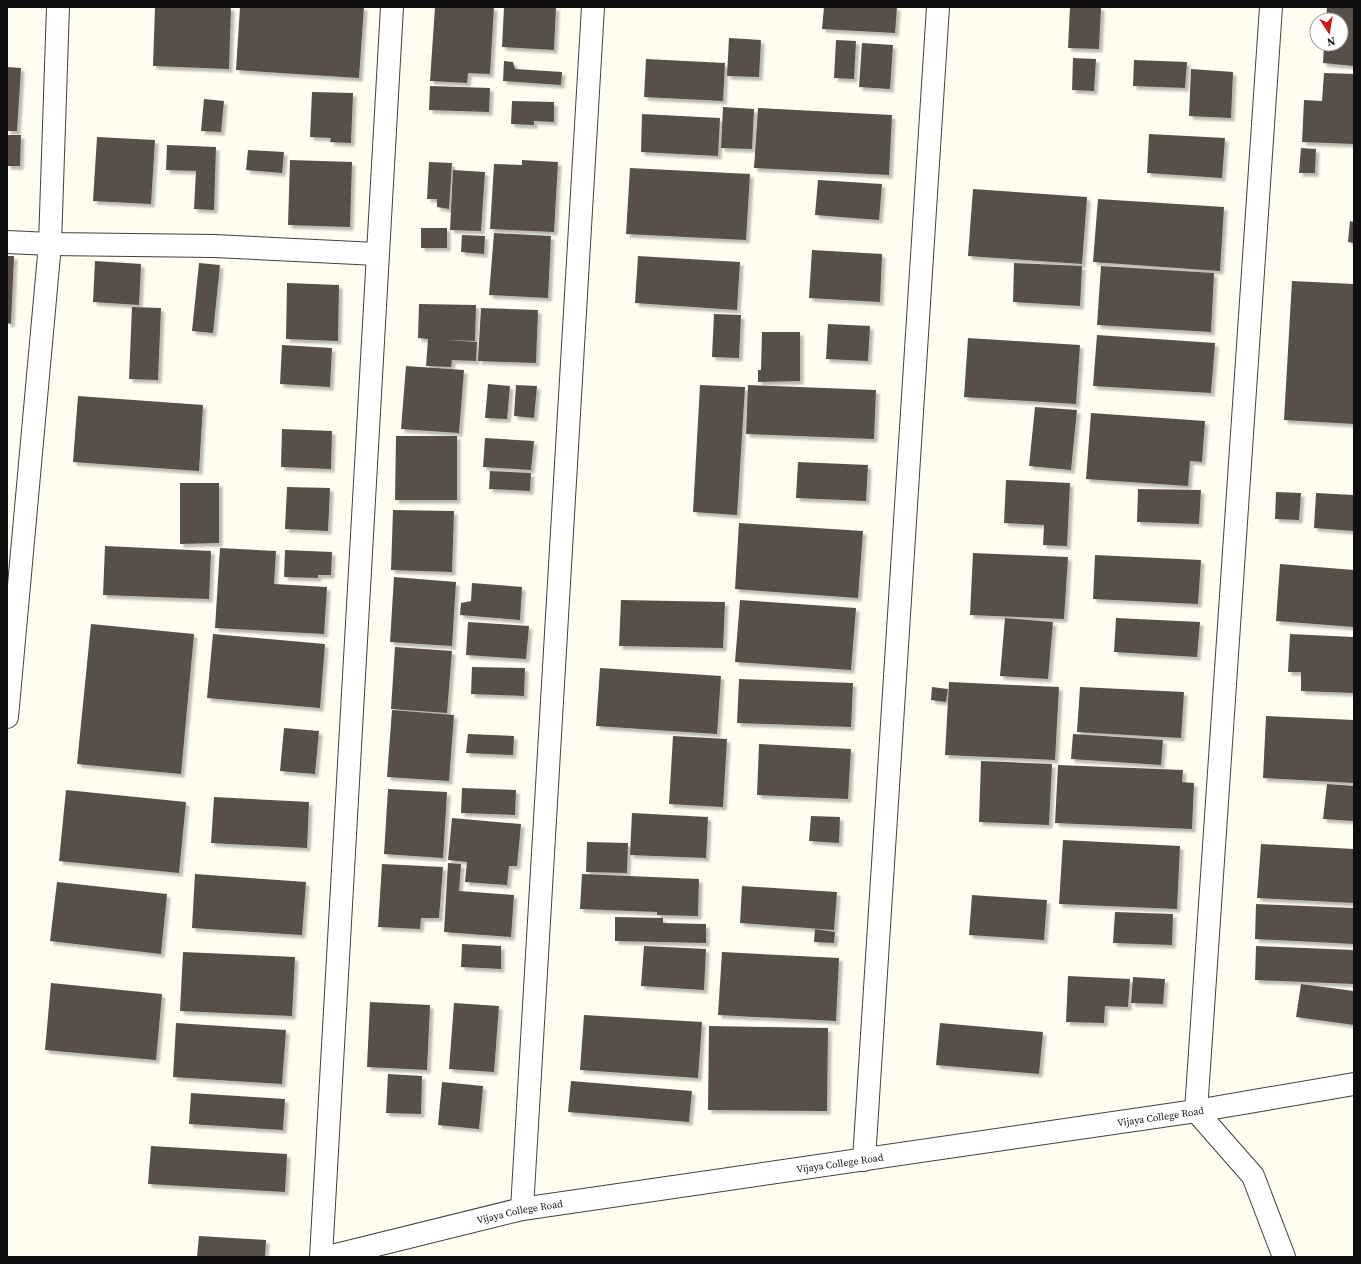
<svg xmlns="http://www.w3.org/2000/svg" width="1361" height="1264" font-family="'Source Serif 4',serif">
  <style>
    .building { fill: #585049; filter: url(#shadow) }
    .lines { fill: none; stroke-linecap: round; stroke-linejoin: round }
    .minor-casing { stroke: #414141; stroke-width: 24 }
    .minor { stroke: #fff; stroke-width: 22 }
    .labels { text-anchor: middle; dominant-baseline: central; stroke-width: 4; stroke-linejoin: round; paint-order: stroke }
    .street-label { font-size: 10px; fill: #0e0e0e; stroke: #fff }
  </style>
  <defs>
    <filter id="shadow"><feDropShadow dx="3.5" dy="3.5" stdDeviation="1" flood-color="#0004"/></filter>
  </defs>
  <rect width="100%" height="100%" fill="#fffdef"/>
  <!-- building -->
  <g class="building">
    <path d="M155,7H231L229,69L153,66Z"/>
    <path d="M240,7H364L359,78L236,70Z"/>
    <path d="M435,7H494L490,74L468,73L467,83L430,81Z"/>
    <path d="M504,7H556L554,50L502,47Z"/>
    <path d="M824,7H897L895,33L822,29Z"/>
    <path d="M1070,7H1101L1099,49L1068,48Z"/>
    <path d="M1327,7H1354V66L1323,63L1324,44H1341V20H1326Z"/>
    <path d="M729,38L761,40L759,77L727,76Z"/>
    <path d="M836,40L856,41L854,79L834,78Z"/>
    <path d="M862,43L893,45L890,89L859,87Z"/>
    <path d="M1073,58L1096,59L1094,91L1072,90Z"/>
    <path d="M646,59L725,63L723,101L644,97Z"/>
    <path d="M1134,60L1187,62L1185,88L1133,86Z"/>
    <path d="M504,61L513,62L515,69L562,72L561,85L503,81Z"/>
    <path d="M7,67L21,68L17,131H7Z"/>
    <path d="M1191,69L1233,72L1231,118L1189,116Z"/>
    <path d="M1324,73L1354,74V144L1302,142L1304,100L1322,101Z"/>
    <path d="M430,86L490,88L489,112L429,110Z"/>
    <path d="M312,92L353,93L351,143L330,142L331,138L310,137Z"/>
    <path d="M204,99L224,101L221,132L201,131Z"/>
    <path d="M512,101L554,102V122L534,121V125L511,124Z"/>
    <path d="M723,107L754,109L752,149L721,148Z"/>
    <path d="M758,108L892,115L889,175L754,168Z"/>
    <path d="M642,114L720,118L718,156L641,152Z"/>
    <path d="M1149,134L1225,138L1222,178L1147,173Z"/>
    <path d="M7,135H21L20,166H7Z"/>
    <path d="M97,137L155,140L151,204L93,201Z"/>
    <path d="M167,145L216,147L214,210L194,209L196,171L166,170Z"/>
    <path d="M1301,148L1316,149L1315,173H1299Z"/>
    <path d="M248,150L284,152L282,173L246,170Z"/>
    <path d="M290,160L352,162L350,227L288,225Z"/>
    <path d="M522,160L558,162L554,232L490,229L494,164L522,165Z"/>
    <path d="M429,162L452,163L449,209L437,207V199H427Z"/>
    <path d="M630,168L750,174L746,240L626,234Z"/>
    <path d="M453,170L485,172L481,231L450,230Z"/>
    <path d="M818,180L882,184L879,220L815,215Z"/>
    <path d="M973,189L1087,197L1082,264L968,256Z"/>
    <path d="M1098,199L1224,207L1220,271L1093,262Z"/>
    <path d="M1350,221L1354,222V243L1348,242Z"/>
    <rect x="421" y="228" width="26" height="20"/>
    <path d="M494,233L551,236L548,298L489,295Z"/>
    <path d="M462,235L485,236L484,254L461,252Z"/>
    <path d="M812,250L882,254L880,302L809,298Z"/>
    <path d="M7,256H14L11,324L7,323Z"/>
    <path d="M638,256L740,262L737,310L635,303Z"/>
    <path d="M95,261L141,264L139,305L93,302Z"/>
    <path d="M199,263L220,265L213,333L192,331Z"/>
    <path d="M1014,263L1082,266L1080,306L1013,302Z"/>
    <path d="M1101,266L1214,273L1211,332L1097,325Z"/>
    <path d="M1292,281L1354,284V424L1284,420Z"/>
    <path d="M287,283L339,285L338,341L286,339Z"/>
    <path d="M419,304L476,305L475,341L445,340L477,342L476,361L452,360L451,367L426,366L428,339L418,338Z"/>
    <path d="M132,307L161,308L158,380L129,379Z"/>
    <path d="M481,308L538,310L536,363L478,361Z"/>
    <path d="M714,314L741,315L739,358L712,357Z"/>
    <path d="M828,324L870,326L868,361L826,359Z"/>
    <path d="M762,332H800V381L758,382V370H761Z"/>
    <path d="M1097,335L1215,343L1211,393L1093,386Z"/>
    <path d="M968,338L1080,345L1076,404L964,397Z"/>
    <path d="M282,345L332,348L330,387L280,384Z"/>
    <path d="M406,366L464,370L459,433L401,429Z"/>
    <path d="M488,384L510,386L507,419L485,418Z"/>
    <path d="M516,385L537,386L534,418L514,416Z"/>
    <path d="M700,385L745,387L737,515L693,512Z"/>
    <path d="M748,385L876,390L874,439L746,434Z"/>
    <path d="M78,396L203,405L199,471L73,462Z"/>
    <path d="M1035,407L1077,410L1071,470L1029,466Z"/>
    <path d="M1091,413L1205,421L1202,462L1190,461L1188,486L1086,479Z"/>
    <path d="M282,429L332,431L331,469L281,467Z"/>
    <path d="M396,436H457V500H395Z"/>
    <path d="M485,438L534,441L531,470L483,467Z"/>
    <path d="M798,462L868,465L866,501L796,498Z"/>
    <path d="M490,471L531,473L530,491L489,489Z"/>
    <path d="M1006,480L1070,483L1067,546L1043,545L1044,525L1004,523Z"/>
    <path d="M180,483H219V543L180,544Z"/>
    <path d="M287,487L330,488L328,531L285,529Z"/>
    <path d="M1138,489L1201,490L1199,524L1137,522Z"/>
    <path d="M1276,492L1301,493L1299,520L1275,519Z"/>
    <path d="M1316,493L1354,495V531L1314,528Z"/>
    <path d="M393,510L454,511L452,572L391,570Z"/>
    <path d="M739,523L863,531L858,598L735,589Z"/>
    <path d="M105,546L211,551L209,599L103,595Z"/>
    <path d="M220,548L276,551L274,584L327,587L324,634L215,628Z"/>
    <path d="M285,550L332,552L331,575H318V578L284,577Z"/>
    <path d="M973,553L1068,557L1064,619L970,615Z"/>
    <path d="M1095,555L1201,560L1198,604L1093,599Z"/>
    <path d="M1280,564L1354,570V627L1276,621Z"/>
    <path d="M394,577L456,582L452,646L390,642Z"/>
    <path d="M472,583L522,587L520,620L460,615L461,603L471,601Z"/>
    <path d="M621,600L725,602L723,648L619,646Z"/>
    <path d="M740,600L856,608L851,670L735,662Z"/>
    <path d="M1005,618L1053,622L1048,679L1000,676Z"/>
    <path d="M1116,618L1200,622L1197,657L1114,652Z"/>
    <path d="M468,622L529,626L526,659L466,655Z"/>
    <path d="M91,624L194,634L181,774L77,764Z"/>
    <path d="M213,634L325,644L320,708L207,698Z"/>
    <path d="M1290,634L1354,637V693L1301,691V672H1288Z"/>
    <path d="M395,647L452,651L447,713L391,709Z"/>
    <path d="M472,667L525,668L524,696L471,694Z"/>
    <path d="M600,668L721,676L717,734L596,726Z"/>
    <path d="M739,679L853,683L851,727L737,723Z"/>
    <path d="M949,682L1059,687L1055,760L945,755Z"/>
    <path d="M932,687L948,689L946,702L931,700Z"/>
    <path d="M1080,687L1184,692L1181,738L1077,732Z"/>
    <path d="M392,710L454,715L449,781L387,777Z"/>
    <path d="M1266,716L1354,720V783L1263,778Z"/>
    <path d="M284,728L319,731L315,774L280,771Z"/>
    <path d="M468,734L514,736L513,755L466,753Z"/>
    <path d="M1073,734L1163,740L1161,765L1071,759Z"/>
    <path d="M673,736L727,739L723,807L669,804Z"/>
    <path d="M759,744L851,749L848,799L757,795Z"/>
    <path d="M981,761L1052,764L1049,825L979,822Z"/>
    <path d="M1058,765L1183,770L1182,782L1194,783L1192,829L1055,823Z"/>
    <path d="M1327,784L1354,786V821L1323,819Z"/>
    <path d="M462,788L516,790L515,815L461,813Z"/>
    <path d="M388,789L447,792L443,858L384,854Z"/>
    <path d="M66,790L186,802L179,873L59,861Z"/>
    <path d="M214,797L309,802L307,848L211,843Z"/>
    <path d="M632,813L708,817L706,858L630,855Z"/>
    <path d="M811,816L840,817L839,843L809,841Z"/>
    <path d="M452,818L521,824L517,866H509L507,885L465,882L467,862L448,860Z"/>
    <path d="M1063,840L1180,846L1177,909L1059,904Z"/>
    <path d="M587,842L628,843L627,873L586,872Z"/>
    <path d="M1261,844L1354,849V903L1257,898Z"/>
    <path d="M448,863L461,864L459,891L514,895L511,937L444,932Z"/>
    <path d="M382,864L443,867L439,918H421L420,929L378,927Z"/>
    <path d="M195,874L306,882L302,935L192,928Z"/>
    <path d="M582,874L699,879L698,916L657,915V912L580,909Z"/>
    <path d="M57,882L167,894L161,954L50,941Z"/>
    <path d="M742,886L837,892L834,930L740,923Z"/>
    <path d="M972,895L1047,900L1044,940L969,935Z"/>
    <path d="M1256,904L1354,908V944L1255,939Z"/>
    <path d="M1115,912L1173,914L1172,945L1113,943Z"/>
    <path d="M615,917L663,918V923L706,924V943L615,941Z"/>
    <path d="M815,929L835,932L834,943L814,942Z"/>
    <path d="M462,944L501,946V969L461,967Z"/>
    <path d="M644,946L706,949L704,990L641,986Z"/>
    <path d="M1256,946L1354,950V984L1255,980Z"/>
    <path d="M183,952L295,957L292,1016L180,1011Z"/>
    <path d="M722,952L839,958L836,1021L718,1015Z"/>
    <path d="M1068,976L1130,979L1128,1007L1105,1006L1104,1023L1066,1022Z"/>
    <path d="M1133,977L1165,979L1163,1004L1131,1003Z"/>
    <path d="M51,983L162,994L156,1060L45,1050Z"/>
    <path d="M1301,984L1354,991V1025L1296,1017Z"/>
    <path d="M370,1002L430,1005L427,1070L367,1067Z"/>
    <path d="M454,1003L499,1006L494,1072L449,1069Z"/>
    <path d="M584,1015L702,1022L698,1078L580,1070Z"/>
    <path d="M176,1023L286,1030L282,1084L173,1077Z"/>
    <path d="M940,1023L1043,1032L1039,1074L936,1065Z"/>
    <path d="M709,1026L828,1028L827,1111L708,1110Z"/>
    <path d="M388,1074L422,1076L421,1114L386,1113Z"/>
    <path d="M571,1081L692,1091L689,1122L568,1112Z"/>
    <path d="M442,1082L483,1086L479,1129L438,1125Z"/>
    <path d="M191,1093L285,1099L283,1130L189,1124Z"/>
    <path d="M151,1146L287,1154L285,1192L148,1184Z"/>
    <path d="M199,1236L266,1240L265,1257H197Z"/>
  </g>
  <g class="lines">
    <defs>
      <g id="minor">
        <path d="M1271,7L1196,1111L1253,1176L1284,1257"/>
        <path d="M7,242L50,244L214,246L377,254"/>
        <path d="M7,717L50,244L58,7"/>
        <path d="M864,1160L938,7"/>
        <path d="M522,1209L593,7"/>
        <path d="M321,1257L392,7"/>
        <path id="s1" d="M328,1257L522,1209L1196,1111L1354,1084"/>
      </g>
    </defs>
    <!-- minor casing -->
    <use href="#minor" class="minor-casing"/>
    <!-- minor -->
    <use href="#minor" class="minor"/>
  </g>
  <g class="labels">
    <!-- street labels -->
    <g class="street-label">
      <text stroke="none"><textPath href="#s1" startOffset="845">Vijaya College Road</textPath></text>
      <text stroke="none"><textPath href="#s1" startOffset="521">Vijaya College Road</textPath></text>
      <text stroke="none"><textPath href="#s1" startOffset="197">Vijaya College Road</textPath></text>
    </g>
  </g>
  <!-- border -->
  <rect width="1361" height="1264" fill="none" stroke="#0e0e0e" stroke-width="16"/>
  <!-- north arrow -->
  <g transform="translate(1329 32) rotate(168)"><circle r="19" fill="#ffffff" stroke="#9f9f9f"/>
  <path d="M0-3L7 15L0 10L-7 15Z" fill="#cc1918"/>
  <text y="-6" font-size="11" font-weight="bold" text-anchor="middle" fill="#0e0e0e">N</text>
  </g>
</svg>
